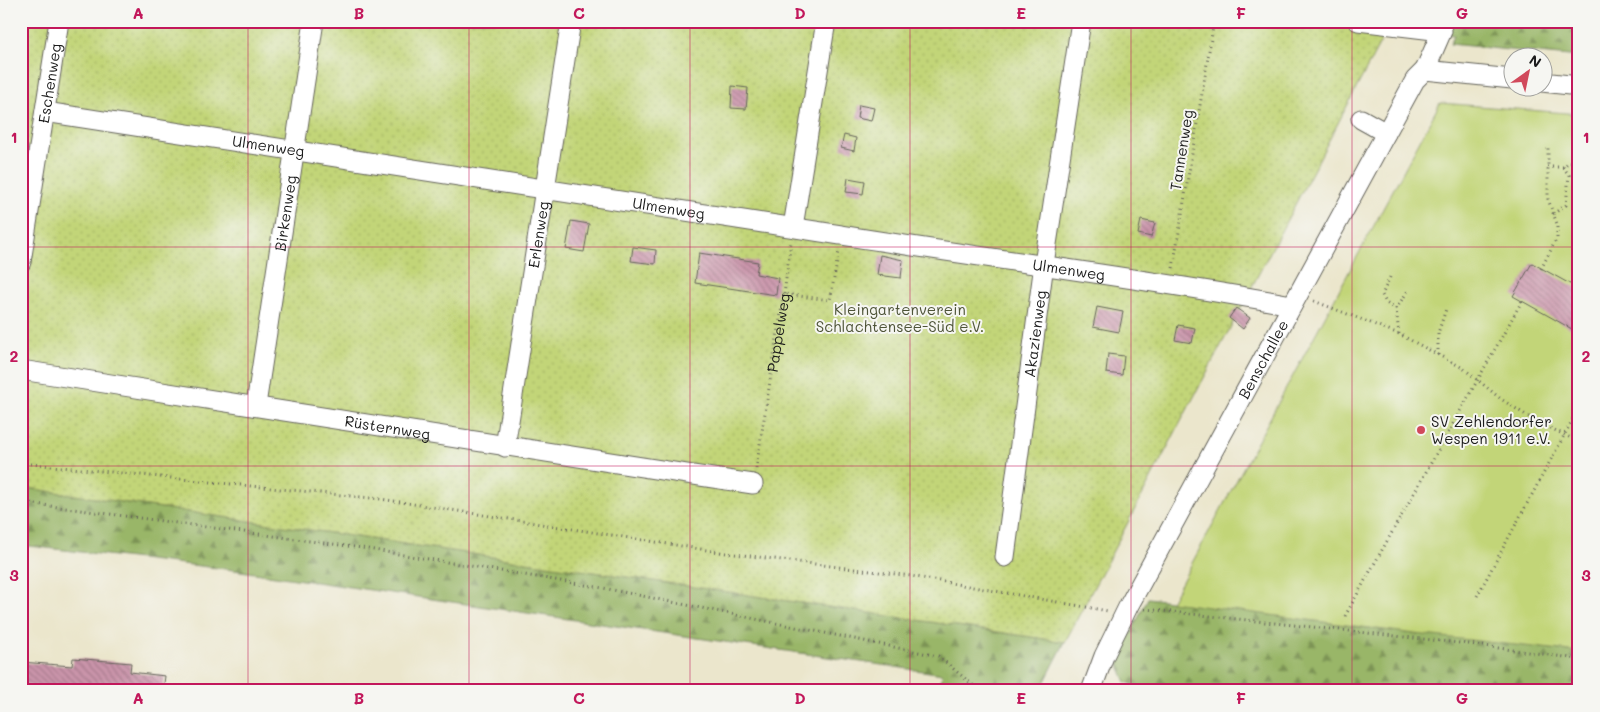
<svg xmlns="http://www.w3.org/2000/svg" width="1600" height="712" font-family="Mali,sans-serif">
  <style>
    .forest { fill: url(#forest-firs); stroke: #5a6942 }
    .park { fill: url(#park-dots); stroke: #6f784a }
    .pitch { fill: #c2d578; stroke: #6f784a }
    .building { fill: url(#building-back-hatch) }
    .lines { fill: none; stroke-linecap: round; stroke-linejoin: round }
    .minor-casing { stroke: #64635a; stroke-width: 21 }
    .path { stroke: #64635a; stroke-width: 3; stroke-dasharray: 1 4; stroke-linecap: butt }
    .minor { stroke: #fff; stroke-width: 19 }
    .grid { fill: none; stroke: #c2185b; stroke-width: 1; stroke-opacity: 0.55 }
    .poi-dot { fill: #d1495b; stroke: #f6f6f2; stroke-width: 2 }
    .labels { text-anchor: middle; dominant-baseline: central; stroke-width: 4; stroke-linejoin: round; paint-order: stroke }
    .street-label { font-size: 15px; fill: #1c1c1c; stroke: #f6f6f2 }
    .park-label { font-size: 15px; fill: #4e5438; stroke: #f6f6f2 }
    .poi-label { font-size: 15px; fill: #1c1c1c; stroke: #f6f6f2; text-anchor: start }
    .neatline { fill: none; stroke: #c2185b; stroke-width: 2 }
    .grid-label { font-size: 16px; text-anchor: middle; font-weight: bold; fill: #c2185b }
  </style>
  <defs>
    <pattern id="forest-firs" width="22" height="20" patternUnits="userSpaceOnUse" patternTransform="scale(1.25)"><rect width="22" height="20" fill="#99b668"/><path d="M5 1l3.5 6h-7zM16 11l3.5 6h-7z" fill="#7c9355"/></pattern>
    <pattern id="park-dots" width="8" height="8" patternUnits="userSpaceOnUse" patternTransform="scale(1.25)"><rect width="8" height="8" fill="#c2d578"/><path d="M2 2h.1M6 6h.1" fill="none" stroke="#a6b667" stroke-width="1.8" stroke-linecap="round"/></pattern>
    <pattern id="building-back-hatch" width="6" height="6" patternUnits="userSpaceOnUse" patternTransform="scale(1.25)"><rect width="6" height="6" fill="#ca94aa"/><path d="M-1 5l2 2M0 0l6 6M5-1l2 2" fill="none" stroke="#a3788a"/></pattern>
  </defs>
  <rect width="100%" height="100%" fill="#f6f6f2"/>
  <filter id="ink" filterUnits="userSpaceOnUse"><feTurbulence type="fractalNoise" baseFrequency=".02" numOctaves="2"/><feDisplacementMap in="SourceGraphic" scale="10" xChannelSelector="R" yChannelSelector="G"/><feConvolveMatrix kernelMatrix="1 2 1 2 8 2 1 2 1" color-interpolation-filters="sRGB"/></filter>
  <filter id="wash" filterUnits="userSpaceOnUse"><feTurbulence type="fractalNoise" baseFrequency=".0096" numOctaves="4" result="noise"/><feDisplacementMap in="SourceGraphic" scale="20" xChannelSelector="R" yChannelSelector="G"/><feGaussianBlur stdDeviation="1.12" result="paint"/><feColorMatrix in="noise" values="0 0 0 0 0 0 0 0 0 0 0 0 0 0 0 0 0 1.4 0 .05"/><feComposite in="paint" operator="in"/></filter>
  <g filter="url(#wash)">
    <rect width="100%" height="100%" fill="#ebe6cc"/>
    <!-- forest -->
    <g class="forest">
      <path d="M1332,21H1579V57L1450,44L1454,35Z"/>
      <path d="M21,487L1065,642L1040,691H935L943,674L234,570L21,545Z"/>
      <path d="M1148,598L1359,627L1579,652V691H1148L1126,682L1120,668L1119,657Z"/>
    </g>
    <!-- park -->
    <path class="park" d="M21,21H1332L1388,28L1065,642L21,487Z"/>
    <!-- pitch -->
    <path class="pitch" d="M1440,103L1579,114V652L1415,634L1171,602Z"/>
    <g id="blocks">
      <!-- building -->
      <g class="building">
        <path d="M732,86L748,88L746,109L731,108Z"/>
        <path d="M859,105L874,108L871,121L857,118Z"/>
        <path d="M844,135L856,138L854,151L841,148Z"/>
        <path d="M848,178L865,181L863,194L846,192Z"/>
        <path d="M1141,220L1155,223L1151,237L1138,234Z"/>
        <path d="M571,221L589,224L584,252L566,249Z"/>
        <path d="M633,247L656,250L655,264L631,261Z"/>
        <path d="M699,253L758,262L756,274L778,278L776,295L695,283Z"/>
        <path d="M880,255L903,260L901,278L877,275Z"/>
        <path d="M1532,263L1579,289V333L1513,296Z"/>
        <path d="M1097,307L1123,312L1119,332L1093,327Z"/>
        <path d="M1236,308L1250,318L1243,329L1229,318Z"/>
        <path d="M1178,325L1195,328L1192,343L1175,340Z"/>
        <path d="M1108,354L1124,356L1122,375L1106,373Z"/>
        <path d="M73,658L131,663L130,672L165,676L163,691H70L21,685V662L72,666Z"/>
      </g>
    </g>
  </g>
  <g filter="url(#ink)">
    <use href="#blocks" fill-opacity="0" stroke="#64635a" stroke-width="1"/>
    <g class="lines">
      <defs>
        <g id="minor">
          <path d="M1425,70L1512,79"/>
          <path d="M1542,82L1579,86"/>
          <path id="s2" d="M45,112C311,151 576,193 841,235C991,259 1142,278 1292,305"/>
          <path d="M1361,119L1386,133"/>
          <path d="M793,227L826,21"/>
          <path id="s3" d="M21,262L59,21"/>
          <path id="s4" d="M21,370C266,406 509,448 753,484"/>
          <path id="s5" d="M256,405L314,21"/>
          <path id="s6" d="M505,447L571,21"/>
          <path id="s7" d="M1005,557L1044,264L1081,21"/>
          <path id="s8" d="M1091,691L1104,656L1128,607L1415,80L1425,70L1442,31L1358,21"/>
        </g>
      </defs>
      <!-- minor casing -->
      <use href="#minor" class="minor-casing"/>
      <!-- path -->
      <g class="path">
        <path d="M21,102L31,103"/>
        <path d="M1547,167H1563L1569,162H1579"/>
        <path d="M1553,214L1566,205L1569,175L1563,167"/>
        <path d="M1173,268L1214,21"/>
        <path d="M1541,269L1557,238V224L1548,199V147"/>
        <path d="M1390,277L1382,295L1386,303L1396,309"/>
        <path d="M784,294L791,242"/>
        <path d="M1314,301L1399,334L1463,368L1501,399L1532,419L1579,442"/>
        <path d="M1399,334L1396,309L1409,289"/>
        <path d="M1438,355V333L1446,309"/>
        <path d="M1576,363L1579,365"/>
        <path d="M21,463L381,499L726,553L911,576L1108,611"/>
        <path id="s1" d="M756,469L784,294L830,300L839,251"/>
        <path d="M21,502L362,548L603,588L938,656L980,691"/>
        <path d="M1477,596L1579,408"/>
        <path d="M1145,609L1469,644L1579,659"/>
        <path d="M1345,616L1522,301"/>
      </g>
      <!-- minor -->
      <use href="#minor" class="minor"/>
    </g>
  </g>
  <!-- grid -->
  <path class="grid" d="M248,21V691M469,21V691M690,21V691M910,21V691M1131,21V691M1352,21V691M21,247H1579M21,466H1579"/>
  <!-- markers -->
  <circle class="poi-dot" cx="1421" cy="430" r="5"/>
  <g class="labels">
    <!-- street labels -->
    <g class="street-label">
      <text stroke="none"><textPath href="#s3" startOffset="181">Eschenweg</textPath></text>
      <text stroke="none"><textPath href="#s2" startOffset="226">Ulmenweg</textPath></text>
      <text transform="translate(1181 150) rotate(-81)">Tannenweg</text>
      <text stroke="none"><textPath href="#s2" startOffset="631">Ulmenweg</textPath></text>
      <text stroke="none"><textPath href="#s5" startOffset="194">Birkenweg</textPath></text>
      <text stroke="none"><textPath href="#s6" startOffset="215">Erlenweg</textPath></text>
      <text stroke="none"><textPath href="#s2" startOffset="1036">Ulmenweg</textPath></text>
      <text stroke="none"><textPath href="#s7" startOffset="225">Akazienweg</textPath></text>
      <text stroke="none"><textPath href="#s1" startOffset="138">Pappelweg</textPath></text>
      <text stroke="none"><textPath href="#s8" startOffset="374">Benschallee</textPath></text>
      <text stroke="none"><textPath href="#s4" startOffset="371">Rüsternweg</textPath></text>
    </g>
    <!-- park labels -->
    <g class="park-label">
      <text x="900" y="309">Kleingartenverein<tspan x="900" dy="17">Schlachtensee-Süd e.V.</tspan></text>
    </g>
    <!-- poi labels -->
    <g class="poi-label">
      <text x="1431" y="421">SV Zehlendorfer<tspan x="1431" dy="17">Wespen 1911 e.V.</tspan></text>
    </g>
  </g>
  <!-- margin -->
  <rect width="1600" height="712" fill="none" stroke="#f6f6f2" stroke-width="55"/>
  <!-- north arrow -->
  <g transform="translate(1528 72) rotate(33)"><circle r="24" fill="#f6f6f2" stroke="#9f9f9c"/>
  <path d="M0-4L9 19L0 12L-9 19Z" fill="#d1495b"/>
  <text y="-8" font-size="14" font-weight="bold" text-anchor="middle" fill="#1c1c1c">N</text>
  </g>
  <rect x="28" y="28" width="1544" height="656" class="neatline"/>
  <g class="grid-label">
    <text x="138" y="19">A</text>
    <text x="359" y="19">B</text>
    <text x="579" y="19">C</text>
    <text x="800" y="19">D</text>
    <text x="1021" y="19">E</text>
    <text x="1241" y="19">F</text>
    <text x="1462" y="19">G</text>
    <text x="14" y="143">1</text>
    <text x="1586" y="143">1</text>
    <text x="14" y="362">2</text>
    <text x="1586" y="362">2</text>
    <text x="14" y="581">3</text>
    <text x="1586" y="581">3</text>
    <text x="138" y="704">A</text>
    <text x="359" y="704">B</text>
    <text x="579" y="704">C</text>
    <text x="800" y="704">D</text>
    <text x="1021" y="704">E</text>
    <text x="1241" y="704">F</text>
    <text x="1462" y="704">G</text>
  </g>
</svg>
